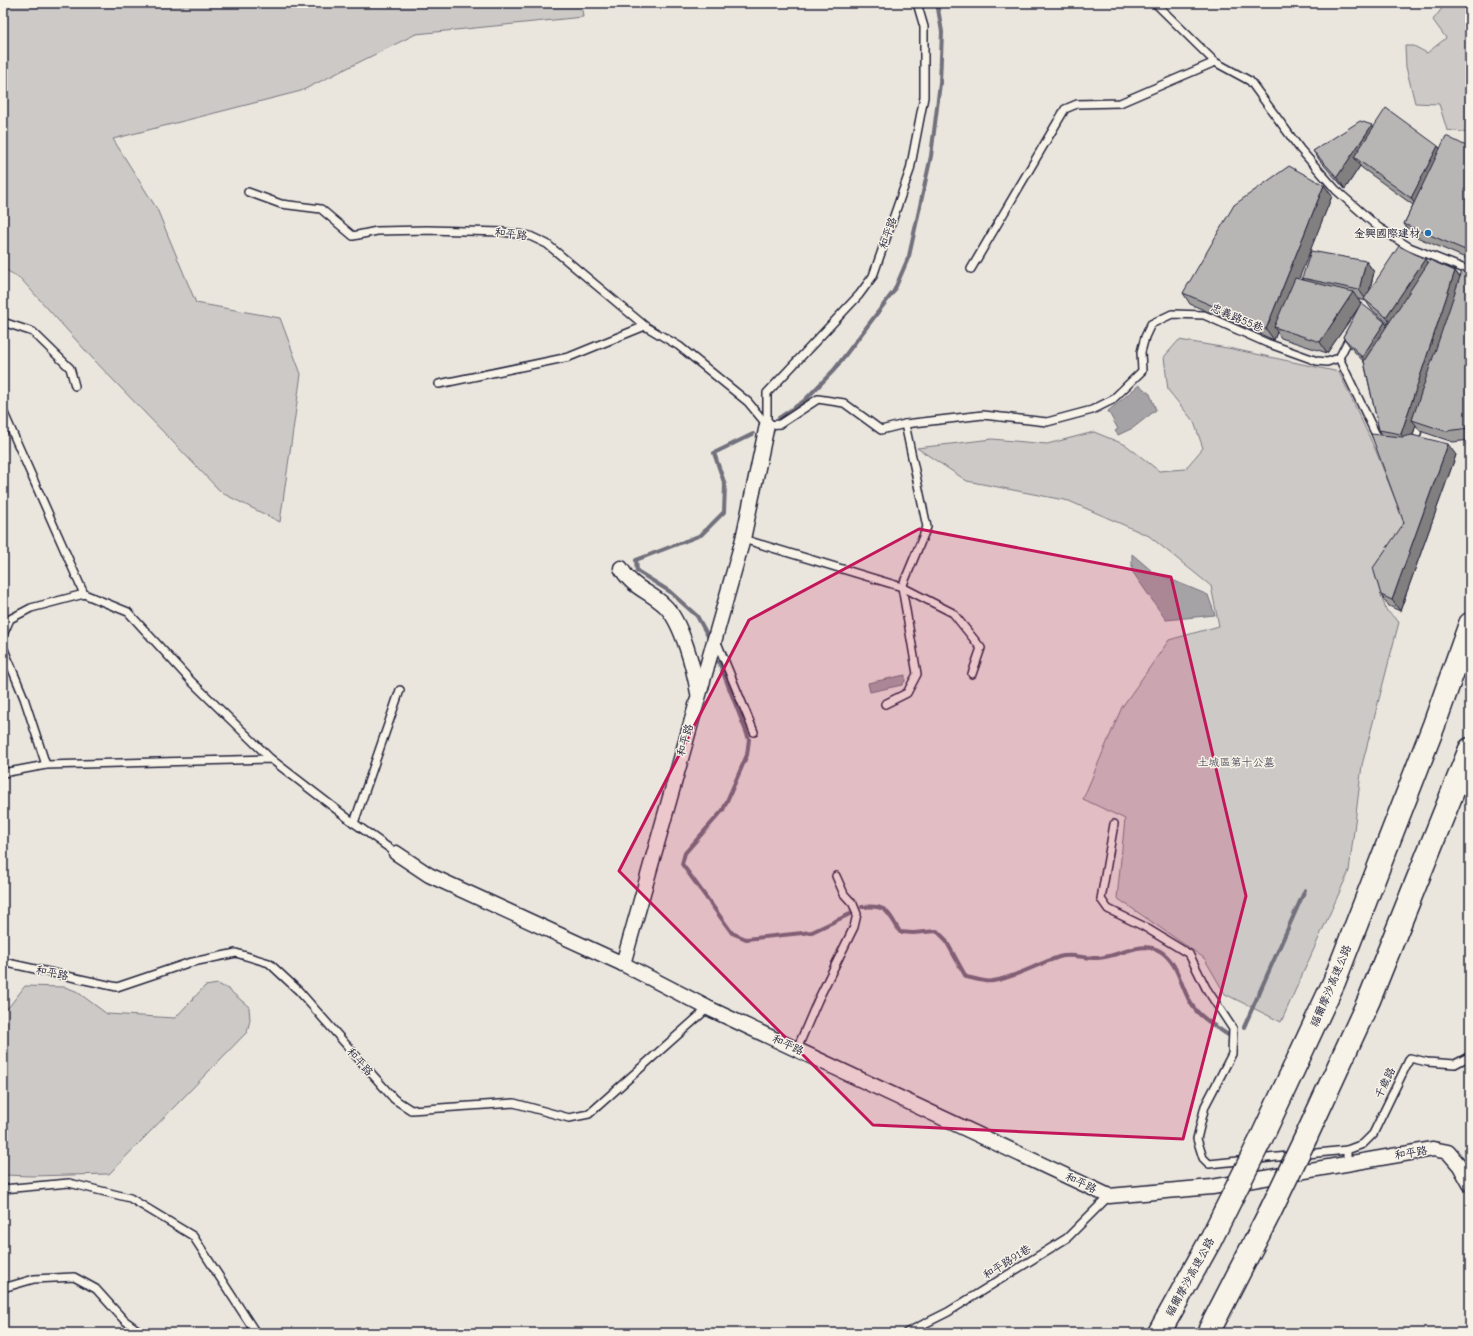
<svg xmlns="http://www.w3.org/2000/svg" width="1473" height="1336" font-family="'Comic Neue','LXGW WenKai TC',sans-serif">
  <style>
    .green { fill: #cdc9c6; stroke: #787680 }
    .water { fill: #a6a3a6; stroke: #716f7b }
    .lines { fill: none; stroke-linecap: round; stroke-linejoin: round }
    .stream { stroke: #716f7b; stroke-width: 4 }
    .service-casing { stroke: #22223b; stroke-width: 10 }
    .minor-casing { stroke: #22223b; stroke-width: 17 }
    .motorway-casing { stroke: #22223b; stroke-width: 25 }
    .service { stroke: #f7f3e8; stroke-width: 7 }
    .minor { stroke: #f7f3e8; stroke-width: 14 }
    .motorway { stroke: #f7f3e8; stroke-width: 22 }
    .motorway-bridge-casing { stroke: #22223b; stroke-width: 25; stroke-linecap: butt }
    .motorway-bridge { stroke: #f7f3e8; stroke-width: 22 }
    .wall { fill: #9e9d9c; stroke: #22223b; fill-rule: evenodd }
    .shaded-wall { fill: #817f7f; stroke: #22223b }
    .building { fill: #b8b6b5; stroke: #22223b }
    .marked { fill: #c2185b; fill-opacity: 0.2; stroke: #c2185b; stroke-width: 3; stroke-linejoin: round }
    .poi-dot { fill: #1f6fb2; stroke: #f7f3e8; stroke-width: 1.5 }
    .labels { text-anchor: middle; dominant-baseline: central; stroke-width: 3; stroke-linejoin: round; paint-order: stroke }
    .street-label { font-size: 11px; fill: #22223b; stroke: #f7f3e8 }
    .poi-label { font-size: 11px; fill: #22223b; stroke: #f7f3e8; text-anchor: end }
    .park-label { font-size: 11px; fill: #555465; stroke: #f7f3e8 }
  </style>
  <rect width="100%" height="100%" fill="#eae6de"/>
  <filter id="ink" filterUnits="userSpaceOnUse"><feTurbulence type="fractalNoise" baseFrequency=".025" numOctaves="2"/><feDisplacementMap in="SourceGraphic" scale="8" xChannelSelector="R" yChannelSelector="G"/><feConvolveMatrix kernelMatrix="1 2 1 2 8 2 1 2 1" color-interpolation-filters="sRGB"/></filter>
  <g filter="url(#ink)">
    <!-- green -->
    <g class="green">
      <path d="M3,3H581L583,17L416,34L301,91L113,139L157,209L196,303L280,318L301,374L280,522L222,493L94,360L21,279L3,268Z"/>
      <path d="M1441,3H1470V133L1447,130L1439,104L1415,103L1406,67L1405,46H1414L1427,53L1446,38L1433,20L1443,7Z"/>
      <path d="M1179,340L1233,349L1339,372L1376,451L1409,534L1376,577L1386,610L1399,622L1362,765L1349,871L1281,1022L1225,994L1204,958L1117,898L1125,819L1083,799L1122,707L1169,640L1219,626L1211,586L1149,536L1069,501L967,481L917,448L992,439L1047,444L1094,432L1126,445L1159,471L1185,469L1203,448L1194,422L1168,390L1164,357Z"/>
      <path d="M218,984L228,989L249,1007L250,1020L247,1032L109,1174L31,1176L3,1175V1010L8,1008L25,986L65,987L76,991L107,1014L175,1018L205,986Z"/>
    </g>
    <!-- water -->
    <g class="water">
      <path d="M1139,385L1150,394L1156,410L1133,428L1118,435L1115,431L1118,429L1108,411Z"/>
      <path d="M1132,554L1153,572L1208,595L1215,615L1166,620L1132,571Z"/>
      <path d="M905,675V681L902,685L870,692L868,683Z"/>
    </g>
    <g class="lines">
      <!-- stream -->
      <g class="stream">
        <path d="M779,418L804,401L834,370L894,291L909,256L931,156L940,83L942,32L937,3"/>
        <path d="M708,636L697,616L669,591L637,571L636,560L701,535L724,512L725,485L714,453L753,434"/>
        <path d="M719,662L749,739L747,755L723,810L685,853L682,864L732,933L746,939L812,932L850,914"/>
        <path d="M862,907C887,904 888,912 900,932L913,933L937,931L945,939L966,977C974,978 985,983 993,981C1017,977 1037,964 1059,957C1072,953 1085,959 1098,958C1118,957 1141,940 1160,951C1180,963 1181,992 1194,1008C1202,1019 1217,1027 1228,1035"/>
        <path d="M1244,1027L1305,890"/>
      </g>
      <defs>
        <g id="service">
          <path d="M1155,3L1215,62L1250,81L1300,149L1336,190L1378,227L1409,247L1470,271"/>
          <path d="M248,192L281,204L321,209L353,236L377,231L427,230L503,232L530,236L547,244L645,326L679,346L748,402L767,425"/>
          <path d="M1401,257L1409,247"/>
          <path d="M971,269L1065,109L1077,104L1120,103L1215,62"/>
          <path d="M3,322L33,332L70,368L75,386"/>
          <path d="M1339,358L1379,441"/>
          <path d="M439,384L569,357L645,326"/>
          <path d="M3,411L84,594"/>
          <path d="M905,424L983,415L1047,422L1092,410L1112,400L1142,371L1141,352L1145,337L1151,324L1172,314L1204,315L1267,343L1317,361L1327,362L1339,358L1351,335"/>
          <path d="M767,425V393L859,295L873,276L910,170L924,97V27L917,3"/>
          <path d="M767,425L780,424L818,399L844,403L881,430L905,424L927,527L902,587L953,613L981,648L972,674"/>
          <path d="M1414,443L1421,420"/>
          <path d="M743,539L902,587L917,674L907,693L885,704"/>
          <path d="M3,635L10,619L31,608L84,594L128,612L192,682L271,759"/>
          <path d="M716,640L754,732"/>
          <path d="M3,647L24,698L46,765"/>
          <path d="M3,773L46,765L271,759L354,823L396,853"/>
          <path d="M354,823L400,690"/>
          <path d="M1114,824L1101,899L1108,909L1143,926L1189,954L1206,988L1233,1029L1232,1054L1205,1106L1197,1139L1203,1158L1209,1164L1347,1150"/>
          <path d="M3,962L117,987L188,963L236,953L269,963L299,991L394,1099L411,1110L514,1103L569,1118L589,1114L708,1008"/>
          <path d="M797,1049L818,1000L854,927L857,914L853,904L844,894L836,876"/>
          <path d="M1347,1164V1150L1363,1144L1373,1134L1410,1058L1427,1062L1455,1064L1470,1056"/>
          <path d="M3,1189L69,1183L130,1198L193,1236L256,1333"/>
          <path d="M3,1288L34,1279L74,1277L96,1289L124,1320L142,1333"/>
          <path d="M906,1333L948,1312L1067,1238L1109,1196"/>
        </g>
        <g id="minor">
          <path d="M621,568C632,588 649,591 664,605C682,621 694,670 698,693"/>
          <path d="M396,853L429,875L623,964L708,1008L1109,1196L1212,1187L1433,1149L1448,1152L1460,1166L1470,1184"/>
          <path d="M623,964L743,539L767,425"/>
        </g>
        <g id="motorway">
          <path d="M1306,1137L1369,1000L1470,749"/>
          <path d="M1261,1139L1334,982L1434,725L1470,624"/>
          <path d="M1159,1333L1210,1241"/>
          <path d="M1208,1333L1270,1212"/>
        </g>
      </defs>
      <!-- service casing -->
      <use href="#service" class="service-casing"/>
      <!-- minor casing -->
      <use href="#minor" class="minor-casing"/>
      <!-- motorway casing -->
      <use href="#motorway" class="motorway-casing"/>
      <!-- service -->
      <use href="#service" class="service"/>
      <!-- minor -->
      <use href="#minor" class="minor"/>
      <!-- motorway -->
      <use href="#motorway" class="motorway"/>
      <defs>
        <g id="motorway-bridge">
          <path d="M1270,1212L1306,1137"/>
          <path d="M1210,1241L1261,1139"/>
        </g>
      </defs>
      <!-- motorway-bridge casing -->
      <use href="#motorway-bridge" class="motorway-bridge-casing"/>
      <!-- motorway-bridge -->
      <use href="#motorway-bridge" class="motorway-bridge"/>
    </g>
    <!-- wall -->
    <g class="wall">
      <path d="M1372,125L1373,127L1440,148H1470V260L1412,235L1404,224L1413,205L1362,168L1360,166L1345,189L1321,162L1313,151Z"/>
      <path d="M1324,185L1332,196L1298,279L1304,280L1302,278L1366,261L1374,272L1369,293L1428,263L1455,271L1460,277L1470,274V440L1453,442L1420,431L1416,425L1413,435L1456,455L1400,611L1389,606L1381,595L1404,523L1383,435L1379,430L1364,362L1351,348L1343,337L1361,304L1327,353L1281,338L1277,332L1274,340L1190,304L1183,293ZM1358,299L1366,301L1372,310L1388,323L1387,325L1385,322L1361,304Z"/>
    </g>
    <!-- shaded-wall -->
    <g class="shaded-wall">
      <path d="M1372,125L1380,137L1354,157L1360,166L1345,189L1337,177Z"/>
      <path d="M1438,146L1446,157L1418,209L1411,198Z"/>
      <path d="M1324,185L1332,196L1279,329L1274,327L1277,332L1274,340L1266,329Z"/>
      <path d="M1425,259L1433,271L1394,328L1386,317Z"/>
      <path d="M1366,261L1374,272L1367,301L1359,290Z"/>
      <path d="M1455,271L1463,282L1412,420L1416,425L1409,446L1401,434Z"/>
      <path d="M1353,292L1361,304L1327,353L1320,342Z"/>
      <path d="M1385,322L1393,333L1370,368L1362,357Z"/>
      <path d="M1448,444L1456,455L1400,611L1392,600Z"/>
    </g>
    <!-- building -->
    <g class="building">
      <path d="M1386,108L1438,146L1411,198L1354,157Z"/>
      <path d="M1360,121L1372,125L1337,177L1313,151Z"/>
      <path d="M1446,136L1470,148V252L1404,224Z"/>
      <path d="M1289,166L1324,185L1266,329L1183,293L1234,205Z"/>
      <path d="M1399,246L1425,259L1386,317L1364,299Z"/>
      <path d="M1311,251L1366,261L1359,290L1302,278Z"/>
      <path d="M1430,260L1455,271L1401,434L1379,430L1364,361Z"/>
      <path d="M1462,271L1470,274V428L1445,431L1412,420Z"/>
      <path d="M1295,278L1353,292L1320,342L1274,327Z"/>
      <path d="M1361,303L1385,322L1362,357L1343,337Z"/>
      <path d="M1371,434L1402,437L1412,435L1448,444L1392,600L1381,595L1373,568L1404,523Z"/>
    </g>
  </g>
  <!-- marked area -->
  <path class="marked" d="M919,529L1171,577L1246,896L1183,1139L873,1125L619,871L749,620Z"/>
  <!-- markers -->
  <circle class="poi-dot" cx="1428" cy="233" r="4"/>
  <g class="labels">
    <!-- street labels -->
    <g class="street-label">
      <text transform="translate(888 233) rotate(-71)">和平路</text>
      <text transform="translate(511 234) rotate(7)">和平路</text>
      <text transform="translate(1237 318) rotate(23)">忠義路55巷</text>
      <text transform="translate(685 740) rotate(-74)">和平路</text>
      <text transform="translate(52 973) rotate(12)">和平路</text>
      <text transform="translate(1331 986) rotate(-67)">福爾摩沙高速公路</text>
      <text transform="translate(788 1045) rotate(25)">和平路</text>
      <text transform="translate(360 1062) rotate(48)">和平路</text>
      <text transform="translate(1385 1083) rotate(-64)">千歲路</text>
      <text transform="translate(1411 1153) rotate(-9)">和平路</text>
      <text transform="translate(1081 1183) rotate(25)">和平路</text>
      <text transform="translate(1007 1262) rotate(-32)">和平路91巷</text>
      <text transform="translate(1190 1277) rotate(-61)">福爾摩沙高速公路</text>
    </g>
    <!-- poi labels -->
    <g class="poi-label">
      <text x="1420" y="233">金興國際建材</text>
    </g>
    <!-- park labels -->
    <g class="park-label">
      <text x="1236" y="762">土城區第十公墓</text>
    </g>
  </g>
  <!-- margin -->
  <rect width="1473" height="1336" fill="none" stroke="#f7f3e8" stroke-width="16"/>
  <rect x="8" y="8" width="1457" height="1320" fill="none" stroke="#22223b" stroke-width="1.5" filter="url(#ink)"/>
</svg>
